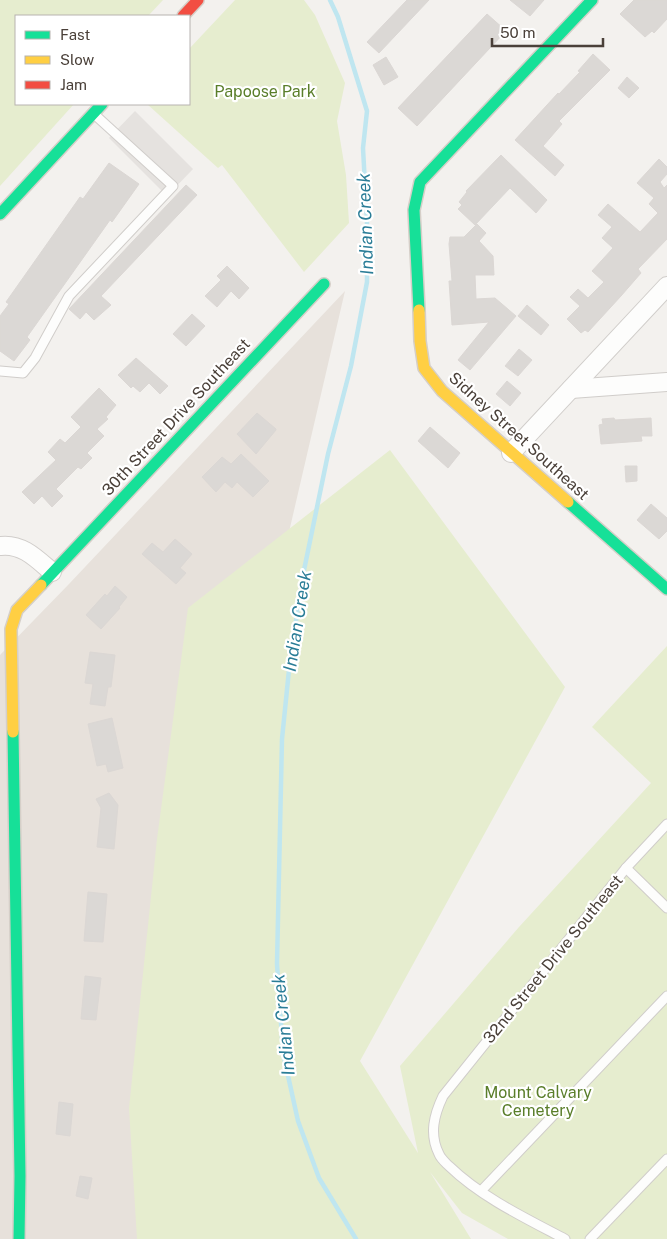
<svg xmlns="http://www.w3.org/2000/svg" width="667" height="1239" font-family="'Public Sans',sans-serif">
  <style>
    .residential { fill: #e7e1db }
    .green { fill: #e6edcf }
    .parking { fill: #e5e2df }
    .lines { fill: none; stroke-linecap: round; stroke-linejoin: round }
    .stream { stroke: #bfe6f0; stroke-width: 4.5 }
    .building { fill: #dbd8d5; stroke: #dbd7d4 }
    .lane-casing { stroke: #d0cdca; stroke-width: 11 }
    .street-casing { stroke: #d0cdca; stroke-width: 20 }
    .fast-casing { stroke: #d5cfc8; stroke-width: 14 }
    .slow-casing { stroke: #d5cfc8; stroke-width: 14 }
    .jam-casing { stroke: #d5cfc8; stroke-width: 14 }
    .lane { stroke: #fdfdfc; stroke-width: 9 }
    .street { stroke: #fdfdfc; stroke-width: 18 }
    .fast { stroke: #16e098; stroke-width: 11 }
    .slow { stroke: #ffcf43; stroke-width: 11 }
    .jam { stroke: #f24e42; stroke-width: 11 }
    .labels { text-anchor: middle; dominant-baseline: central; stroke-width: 4.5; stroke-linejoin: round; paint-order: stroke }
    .park-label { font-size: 16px; fill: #5a7e2a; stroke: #fff }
    .street-label { font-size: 16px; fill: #4a4039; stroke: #fff }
    .water-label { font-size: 18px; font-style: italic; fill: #2a7d97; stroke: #fff }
  </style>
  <rect width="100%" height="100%" fill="#f3f1ee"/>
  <!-- residential -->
  <path class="residential" d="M345,291L266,631L267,1239H0V655L69,584Z"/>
  <!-- green -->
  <g class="green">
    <path d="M0,0H163L148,16H16V104H74L0,186Z"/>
    <path d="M235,0H304L315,15L345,83L337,121L346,175L349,223L304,272L222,165L218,168L147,104H189V49Z"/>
    <path d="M390,450L565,687L360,1061L418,1153L400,1066L519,927L651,783L592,727L667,646V1239H508L462,1213L430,1172L471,1239H137L129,1108L157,839L188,608Z"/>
  </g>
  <!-- parking -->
  <path class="parking" d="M135,111L193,169L167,196L109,138Z"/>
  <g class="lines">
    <!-- stream -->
    <path class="stream" d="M330,0L338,17L367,111L363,148L367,222V282L351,366L328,454L303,575L290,660L282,739L277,964L283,1053L298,1121L319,1178L356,1239"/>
  </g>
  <!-- building -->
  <g class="building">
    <path d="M407,0H429L379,53L367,42Z"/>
    <path d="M510,0H544L530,16Z"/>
    <path d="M634,0H667V19L654,33L652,31L645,37L620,14Z"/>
    <path d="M487,14L504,29L502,31L504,33L417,126L398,108Z"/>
    <path d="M593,54L610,70L559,121L562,124L543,146L564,165L555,176L515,140L558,93L559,94L580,72L578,71Z"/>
    <path d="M386,57L398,77L384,85L373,65Z"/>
    <path d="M627,77L639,88L629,98L618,88Z"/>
    <path d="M501,155L547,200L536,213L510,188L475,225L458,209L462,205L459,202L467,192L466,191Z"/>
    <path d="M659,159L667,167V174L660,182L664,188L667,185V239L638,269L641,273L621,296L588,332L585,330L581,333L567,319L580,306L570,297L578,289L588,298L604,282L592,271L613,248L602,238L612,227L598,215L608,204L640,232L658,213L649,204L654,198L637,183Z"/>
    <path d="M109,163L139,184L112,222L110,220L27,337L30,340L14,361L0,351V316L9,304L6,302L80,197L83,199Z"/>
    <path d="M186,185L197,195L101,296L111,305L94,320L86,312L80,319L69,309Z"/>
    <path d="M477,224L486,233L479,241L493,256L494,275H475L476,299L495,298L516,316L470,370L458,360L489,322L452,325L449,281H452L449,244L450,237H464Z"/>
    <path d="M227,266L249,288L239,299L231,291L217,307L205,296L221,280L217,276Z"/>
    <path d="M527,305L549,325L541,335L518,316Z"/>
    <path d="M192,314L205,326L186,346L173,334Z"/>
    <path d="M519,349L532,360L518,376L505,366Z"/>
    <path d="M136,358L168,386L160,394L149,383L140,392L133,386L131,388L118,375Z"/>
    <path d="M507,381L521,393L510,406L496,394Z"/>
    <path d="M99,388L116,405L106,417L108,419L97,429L104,436L87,453L92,458L81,469L78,467L56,489L63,496L52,507L42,496L34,504L22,492L56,460L48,452L60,439L65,443L81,427L71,417Z"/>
    <path d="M257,413L276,429V430L256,454L237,434Z"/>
    <path d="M614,418L615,420L651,418L652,436H641L642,441L601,444L599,425L603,424L602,419Z"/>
    <path d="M430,427L460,453L448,468L418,441Z"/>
    <path d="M241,454L269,481L253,497L237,482L232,488L225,482L216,492L202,477L222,457L231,464Z"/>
    <path d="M625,466H637V481L626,482Z"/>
    <path d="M651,504L667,518V531L659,539L637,520Z"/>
    <path d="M175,539L192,554L180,568L186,573L176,584L142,554L152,543L163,552Z"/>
    <path d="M115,586L127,597L119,607L120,608L101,629L86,615L105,594L107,596Z"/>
    <path d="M90,652L115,655L111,687H108L105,706L90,704L93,684L85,683Z"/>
    <path d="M112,718L123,768L108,772L106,764L97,766L88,724Z"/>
    <path d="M109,793L118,805L114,849L97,847L101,808L96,799Z"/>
    <path d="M88,892L107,894L103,942L84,941Z"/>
    <path d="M85,976L101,978L96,1020L81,1019Z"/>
    <path d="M59,1102L73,1104L70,1136L56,1134Z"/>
    <path d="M80,1176L92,1178L88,1199L76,1196Z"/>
  </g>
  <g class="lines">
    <defs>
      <g id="lane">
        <path d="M0,371L23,373L35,358L69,296L173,186L94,114"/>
        <path d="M626,868L667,908"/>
        <path d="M481,1191L667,996"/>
        <path d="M565,1239C525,1218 481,1197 449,1166C445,1162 441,1159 439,1154C429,1134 434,1115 443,1096L626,868L667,824"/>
        <path d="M590,1239L667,1159"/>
      </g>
      <g id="street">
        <path d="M571,389L667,382"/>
        <path d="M511,453L667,286"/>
        <path d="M0,546C22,543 37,559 52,572"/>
      </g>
      <g id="fast">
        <path d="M0,214L102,104"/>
        <path d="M419,310L414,210L420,182L592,0"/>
        <path d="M568,502L667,589"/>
        <path d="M41,585L324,284"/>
        <path d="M13,732L20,1176L19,1239"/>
      </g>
      <g id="slow">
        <path d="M419,310L420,341L424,368L442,391L568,502"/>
        <path d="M13,732L11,629L17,610L41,585"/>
      </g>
      <path id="jam" d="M183,16L198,0"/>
    </defs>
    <!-- lane casing -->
    <use href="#lane" class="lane-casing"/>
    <!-- street casing -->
    <use href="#street" class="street-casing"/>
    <!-- fast casing -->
    <use href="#fast" class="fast-casing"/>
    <!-- slow casing -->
    <use href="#slow" class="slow-casing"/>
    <!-- jam casing -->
    <use href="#jam" class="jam-casing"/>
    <!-- lane -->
    <use href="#lane" class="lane"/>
    <!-- street -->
    <use href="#street" class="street"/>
    <!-- fast -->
    <use href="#fast" class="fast"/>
    <!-- slow -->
    <use href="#slow" class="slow"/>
    <!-- jam -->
    <use href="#jam" class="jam"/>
  </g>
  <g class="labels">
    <!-- park labels -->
    <g class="park-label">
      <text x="265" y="91">Papoose Park</text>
      <text x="538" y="1092">Mount Calvary<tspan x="538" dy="18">Cemetery</tspan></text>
    </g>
    <!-- street labels -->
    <g class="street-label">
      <text transform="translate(176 417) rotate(-47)">30th Street Drive Southeast</text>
      <text transform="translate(519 436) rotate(42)">Sidney Street Southeast</text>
      <text transform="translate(553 959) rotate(-51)">32nd Street Drive Southeast</text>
    </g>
    <!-- water labels -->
    <g class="water-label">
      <text transform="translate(365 224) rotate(-92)">Indian Creek</text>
      <text transform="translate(297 621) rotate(-81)">Indian Creek</text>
      <text transform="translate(283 1025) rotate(-96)">Indian Creek</text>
    </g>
  </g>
  <!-- legend -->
  <rect x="15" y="15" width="175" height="90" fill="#ffffff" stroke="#b7b3b0"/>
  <rect x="25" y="31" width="25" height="8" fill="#16e098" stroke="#b7b3b0"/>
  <text x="60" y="40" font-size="15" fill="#4a4039">Fast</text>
  <rect x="25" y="56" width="25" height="8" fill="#ffcf43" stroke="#b7b3b0"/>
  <text x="60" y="65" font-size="15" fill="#4a4039">Slow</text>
  <rect x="25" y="81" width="25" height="8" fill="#f24e42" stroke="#b7b3b0"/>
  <text x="60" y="90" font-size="15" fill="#4a4039">Jam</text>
  <!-- scale -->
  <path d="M492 38v8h111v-8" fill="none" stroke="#4a4039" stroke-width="2.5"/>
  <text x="500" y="38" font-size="15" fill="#4a4039" stroke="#ffffff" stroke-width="4" paint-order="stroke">50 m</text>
</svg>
